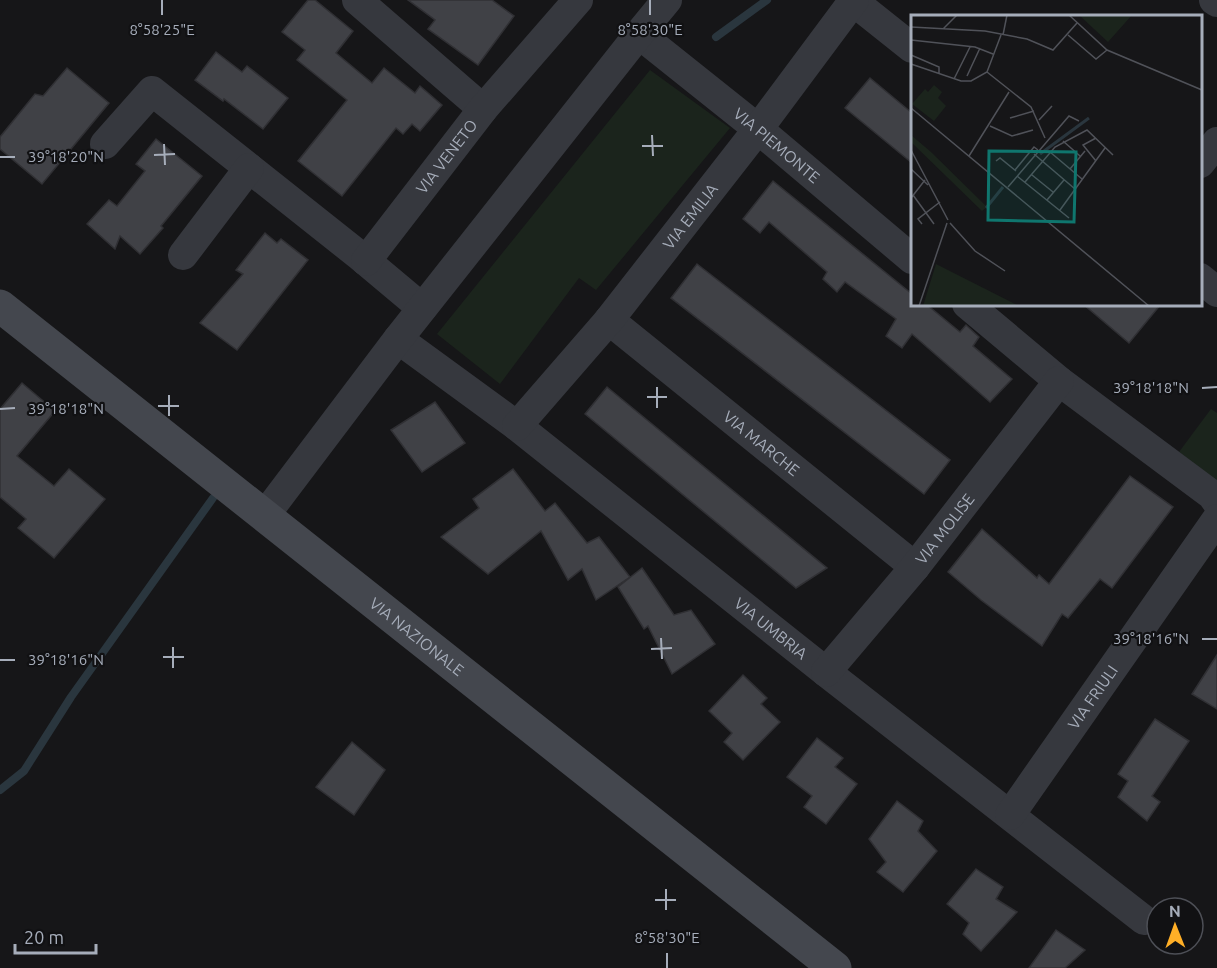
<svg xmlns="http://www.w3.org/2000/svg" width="1217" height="968" font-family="Ubuntu,sans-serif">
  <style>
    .green { fill: #1b241c }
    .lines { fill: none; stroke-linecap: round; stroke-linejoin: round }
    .stream { stroke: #2a363e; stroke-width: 8 }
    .building { fill: #404146; stroke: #303034; stroke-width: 1.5 }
    .minor { stroke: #36383e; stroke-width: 30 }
    .secondary { stroke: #44474e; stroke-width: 33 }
    .ticks { fill: none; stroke: #a6adba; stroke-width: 2 }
    .labels { text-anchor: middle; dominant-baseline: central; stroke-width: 4.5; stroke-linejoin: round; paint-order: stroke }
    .street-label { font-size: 16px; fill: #a6adba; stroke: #111113 }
    .inset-river { fill: none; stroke: #2a363e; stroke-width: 3 }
    .inset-road { fill: none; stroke: #505259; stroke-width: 1.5 }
    .view { fill: #0f766e; fill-opacity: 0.15; stroke: #0f766e; stroke-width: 3 }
    .inset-edge { fill: none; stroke: #a6adba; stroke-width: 3 }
    .ticks-label { font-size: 15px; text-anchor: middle; fill: #a6adba; stroke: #111113; stroke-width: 4.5; stroke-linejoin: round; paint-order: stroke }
  </style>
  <rect width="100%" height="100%" fill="#161618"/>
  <!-- green -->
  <g class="green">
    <path d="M650,70L730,128L596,290L579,278L500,384L437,334Z"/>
    <path d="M1211,409L1217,413V481L1179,452Z"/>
  </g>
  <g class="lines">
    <!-- stream -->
    <g class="stream">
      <path d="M716,37L767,0"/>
      <path d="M0,790L24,771L71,697L213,498"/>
    </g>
  </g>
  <!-- building -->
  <g class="building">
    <path d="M308,0H315L353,31L336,53L372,83L384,68L415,93L420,86L442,105L420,131L412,124L403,134L396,128L342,196L298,161L347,100L297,60L305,50L282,32Z"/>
    <path d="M408,0H492L514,16L478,65L428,29L435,20Z"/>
    <path d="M216,52L242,72L247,66L288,98L263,129L224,99L223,101L195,80Z"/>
    <path d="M67,68L109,103L42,184L0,149V137L35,94L43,96Z"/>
    <path d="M870,78L912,113V163L845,108Z"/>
    <path d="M156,139L202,176L161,226L163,228L140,254L120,236L115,249L87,224L109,200L117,206L145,171L136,164Z"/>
    <path d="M773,181L912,294V304H926L960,332L966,325L979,337L973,346L1012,379L990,402L912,334L902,348L886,336L896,319L845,282L837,292L823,279L827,272L769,222L760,233L743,219Z"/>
    <path d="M265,233L277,243L281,239L308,260L237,350L200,323L243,274L236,270Z"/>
    <path d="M697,264L950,460L924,494L671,298Z"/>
    <path d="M1083,304H1161L1129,343Z"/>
    <path d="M22,383L55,411L17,456L54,486L69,469L105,499L54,558L18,528L26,519L0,497V409Z"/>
    <path d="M607,387L827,568L796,588L585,414Z"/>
    <path d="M435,402L465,443L422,472L391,430Z"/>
    <path d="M513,469L545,511L555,503L587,543L599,537L630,577L596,600L582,569L568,580L541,531L488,574L441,537L479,508L473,499Z"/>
    <path d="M1130,476L1173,507L1112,588L1100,579L1068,618L1062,614L1042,646L981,600L948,572L982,529L1037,578L1039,575L1049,584Z"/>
    <path d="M642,568L674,615L691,610L715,644L672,674L648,626L644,629L618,587Z"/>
    <path d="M1217,655V709L1192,694Z"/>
    <path d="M743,675L767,698L761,704L780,722L743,760L724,742L732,733L709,711Z"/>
    <path d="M1155,719L1189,741L1152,796L1160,802L1147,821L1118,797L1128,781L1118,774Z"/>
    <path d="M817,738L843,758L835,767L857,784L826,824L804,807L812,796L787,777Z"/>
    <path d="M352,742L385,770L354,815L316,787Z"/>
    <path d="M897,801L923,821L918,831L937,851L903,892L877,872L886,862L869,839Z"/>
    <path d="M976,869L1003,887L996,899L1017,912L981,951L963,934L969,923L947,904Z"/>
    <path d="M1056,930L1085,950L1065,968H1029Z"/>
  </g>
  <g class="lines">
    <!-- minor -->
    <g class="minor">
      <path d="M357,0L483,109"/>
      <path d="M1214,0L1217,2"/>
      <path d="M853,1L912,48"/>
      <path id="s1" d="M639,34L758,129L912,259"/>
      <path d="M105,144L152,91L360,256L422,308"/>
      <path d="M1200,163L1217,142"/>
      <path d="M183,255L249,168"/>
      <path id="s2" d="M366,261L483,109L578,0"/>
      <path d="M1200,278L1217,292"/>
      <path d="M967,304L1059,381L1212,495L1217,502"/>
      <path id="s3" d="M609,320L915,567"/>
      <path id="s4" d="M398,339L517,426L826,672L1144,920"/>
      <path id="s5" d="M517,426L609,320L758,129L854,0"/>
      <path d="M265,515L398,339L639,34L667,0"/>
      <path id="s6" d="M826,672L915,567L1059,381"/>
      <path id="s7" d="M1010,815L1217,519"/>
    </g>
    <!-- secondary -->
    <path class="secondary" id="s8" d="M0,306L835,968"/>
  </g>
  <!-- ticks -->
  <path class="ticks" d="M162,0V15M650,0V15M652,135L653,156M164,144L165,165M642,146H663M154,155L175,154M0,157H15M657,387V408M1202,388L1217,387M169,395V416M647,397H667M158,406H179M0,409L15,408M661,638L662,659M1202,639H1217M173,647V668M651,649L672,648M163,657H184M0,660H15M666,889V910M655,900H676M667,953V968"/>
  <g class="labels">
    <!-- street labels -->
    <g class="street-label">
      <text stroke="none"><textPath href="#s1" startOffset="177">VIA PIEMONTE</textPath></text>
      <text stroke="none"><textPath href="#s2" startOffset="132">VIA VENETO</textPath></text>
      <text stroke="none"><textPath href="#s5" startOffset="272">VIA EMILIA</textPath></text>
      <text stroke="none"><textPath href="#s3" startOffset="196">VIA MARCHE</textPath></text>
      <text stroke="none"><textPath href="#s6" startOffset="186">VIA MOLISE</textPath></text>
      <text stroke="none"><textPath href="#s4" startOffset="472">VIA UMBRIA</textPath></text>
      <text stroke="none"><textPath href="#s8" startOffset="532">VIA NAZIONALE</textPath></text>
      <text stroke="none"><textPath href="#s7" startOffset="144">VIA FRIULI</textPath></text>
    </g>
  </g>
  <!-- overview -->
  <g transform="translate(911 15)">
    <rect width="291" height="291" fill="#161618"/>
    <path d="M168,0H221L197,27ZM23,70L31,77L27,83L35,91L23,106L1,89L14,74L17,77ZM0,120L20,137L76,192L71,196L0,127ZM25,249L108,291H12Z" fill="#1b241c"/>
    <path class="inset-river" d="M129,139L178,103M75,193L92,172"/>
    <path class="inset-road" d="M158,0L196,35L291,75M0,12L74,16L116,24L142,35L166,8M32,14L46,0M92,20L96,0M157,20L185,44L196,35M0,25L64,32L82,39M0,40L28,52V58M0,49L50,66H60L76,57L90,20M76,57L120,92L134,123M56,61L69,33M43,64L59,32M0,93L238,291M99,103L123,96M128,105L141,91M79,111L101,121L122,115M152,126L169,141M0,135L37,205M139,137L171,164M123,139L164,174M58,141L98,77M85,146L89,143L105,156M185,146L172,130L185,123M0,154L17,170M159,154L174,136M104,155L123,132L127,135M121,160L142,177M106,161L158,203M114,167L144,132L176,115L202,140M97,172L158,101L168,106M2,180L23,209M0,183L14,165M136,185L153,165M149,195L194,133M39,208L64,236L94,256M11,209L7,204L29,187M8,291L36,208"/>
    <path class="view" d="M78,136L165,137L163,207L77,205Z"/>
    <rect width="291" height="291" class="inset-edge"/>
  </g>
  <g class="ticks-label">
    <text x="162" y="35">8°58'25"E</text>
    <text x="650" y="35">8°58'30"E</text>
    <text x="66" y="162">39°18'20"N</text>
    <text x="1151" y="393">39°18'18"N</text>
    <text x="66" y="414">39°18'18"N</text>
    <text x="1151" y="644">39°18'16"N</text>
    <text x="66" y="665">39°18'16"N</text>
    <text x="667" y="943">8°58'30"E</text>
  </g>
  <!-- north arrow -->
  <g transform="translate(1175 926) rotate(359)"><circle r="28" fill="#111113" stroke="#4d4f56" stroke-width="1.5"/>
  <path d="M0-4.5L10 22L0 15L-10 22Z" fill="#ffaf27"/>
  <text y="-9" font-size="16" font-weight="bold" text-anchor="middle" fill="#a6adba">N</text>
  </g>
  <!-- scale -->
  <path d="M15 944v9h81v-9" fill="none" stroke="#a6adba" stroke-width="3"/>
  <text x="24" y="944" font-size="18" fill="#a6adba" stroke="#111113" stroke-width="4.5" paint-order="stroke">20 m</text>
</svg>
